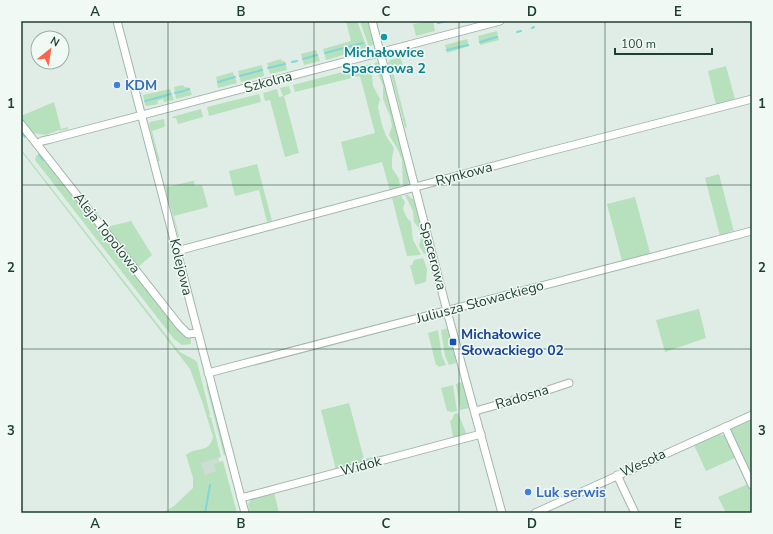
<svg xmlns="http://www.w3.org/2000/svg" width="773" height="534" font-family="'Nunito Sans',sans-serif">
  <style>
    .built { fill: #ceddd4 }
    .green { fill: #b6e1bc }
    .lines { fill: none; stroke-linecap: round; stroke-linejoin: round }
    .stream { stroke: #81d6d9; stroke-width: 2 }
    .street-casing { stroke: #a2b5ad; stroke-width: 9 }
    .street { stroke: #fff; stroke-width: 7 }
    .grid { fill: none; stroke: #1e3f33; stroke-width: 1; stroke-opacity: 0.55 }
    .culture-dot { fill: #0f9aa8; stroke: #f1f9f4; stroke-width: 1.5 }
    .shop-dot { fill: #3f7fe0; stroke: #f1f9f4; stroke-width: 1.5 }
    .transit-dot { fill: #1a4fb4; stroke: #f1f9f4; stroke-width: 1.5 }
    .labels { text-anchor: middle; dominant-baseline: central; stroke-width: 3; stroke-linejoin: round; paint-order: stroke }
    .culture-label { font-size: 14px; font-weight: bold; fill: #0d838f; stroke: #f1f9f4 }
    .street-label { font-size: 14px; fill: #1e3f33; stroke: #f1f9f4 }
    .shop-label { font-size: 14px; font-weight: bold; fill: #366cbe; stroke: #f1f9f4; text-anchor: start }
    .transit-label { font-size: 14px; font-weight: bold; fill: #164399; stroke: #f1f9f4; text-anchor: start }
    .neatline { fill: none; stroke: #1e3f33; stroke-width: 1.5 }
    .grid-label { font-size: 13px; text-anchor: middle; font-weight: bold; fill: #1e3f33 }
  </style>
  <rect width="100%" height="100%" fill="#e0ede6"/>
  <!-- built -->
  <path class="built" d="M215,447L224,475L196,485L187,455Z"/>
  <!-- green -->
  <g class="green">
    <path d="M346,21H357L367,48L326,60L323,49L351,41Z"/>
    <path d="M360,21H369L374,44L369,47Z"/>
    <path d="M433,21L435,31L416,36L413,24Z"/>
    <path d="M497,31L499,40L480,45L478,36Z"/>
    <path d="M467,39L469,46L447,53L445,45Z"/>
    <path d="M316,50L320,61L304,65L301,54Z"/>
    <path d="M400,57L403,65L392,68L407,127L405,128L388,63L390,60Z"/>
    <path d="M281,59L282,61H285L287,70L270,74L267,63Z"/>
    <path d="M379,62L410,178L408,185L403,188L402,160L398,150L389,135L392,126L390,116L383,99V86L374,63Z"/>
    <path d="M371,64L373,86L380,99L378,107L382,125L386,136L394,148L392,158V168L399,179L400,189L390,191L382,162L348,171L341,142L375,133L360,76L355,77L353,69Z"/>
    <path d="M262,65L264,76L241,82L238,71Z"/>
    <path d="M726,66L735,99L716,105L708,71Z"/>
    <path d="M350,70L352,78L295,92L293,85Z"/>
    <path d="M233,72L237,83L218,88L216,77Z"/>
    <path d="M183,85L184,87L190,88L192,95L176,99L174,87Z"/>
    <path d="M289,86L291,93L284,96L299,153L285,157L270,100L265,101L263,93L277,89L279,97L283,96L280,88Z"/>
    <path d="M170,89L174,100L164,102L163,99L157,101L158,104L148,106L145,105L143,95Z"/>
    <path d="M259,94L261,102L209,116L207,107Z"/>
    <path d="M54,102L61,129L68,127V129L60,131L59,130L46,135L32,133L21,120V116Z"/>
    <path d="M201,109L203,117L178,124L176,118H172V117Z"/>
    <path d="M164,119L165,126L164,127L152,131L160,161H158L149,124L150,122Z"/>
    <path d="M21,149L177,349C183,356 191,356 197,362L210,414L209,417H211L221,457L201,463L205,475L216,471L214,464L223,461L237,513H163L174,506L193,488V478L186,455C197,446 209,454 213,437L203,404L190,369L21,151Z"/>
    <path d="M41,153L181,332L186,336L191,338V344L182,345L174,339L35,160L36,156Z"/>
    <path d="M257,164L272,221L267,222L259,190L235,196L229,171Z"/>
    <path d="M719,174L734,232L732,231L728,233L727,235L720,236L705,178Z"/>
    <path d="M201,179L194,181L195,186L202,185L208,207L174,216L181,244L180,243L165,186L166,185L167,187Z"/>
    <path d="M405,195H408L412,199L414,198L429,252L424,254L419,246L422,234L418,227L414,222L413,211Z"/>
    <path d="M401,196L405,202L403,209L407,218L411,222L413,240L421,255L407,256L392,198Z"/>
    <path d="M635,197L650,253L669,250L639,258L638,257L620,262V260L622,261L607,204Z"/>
    <path d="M131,221L152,255L138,267L185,326L186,329L105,227V225L107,227Z"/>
    <path d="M423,258L427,269L426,282L415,285L410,265H412L414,260Z"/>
    <path d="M699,309L706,338L665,352L656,320Z"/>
    <path d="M449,328L458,361L456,363L449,365L445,356L441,330Z"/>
    <path d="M438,330L442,356L446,365L438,367V365H436L428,333Z"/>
    <path d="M462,382L465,383L470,406L469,408L460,410L456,384Z"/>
    <path d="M206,385H208L226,452L224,456Z"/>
    <path d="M453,385L457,411L452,412L447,411L441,388Z"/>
    <path d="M349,403L364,459L384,455V457L336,470L321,410Z"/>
    <path d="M458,413L467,435L420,448L419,446L453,437L450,421L452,420L454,414Z"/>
    <path d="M752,419V478L728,430Z"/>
    <path d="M719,434L725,436L735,458L706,471L694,445Z"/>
    <path d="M748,484L752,493V513H726L718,497Z"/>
    <path d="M274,492L279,513H250L248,504L251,500L250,498Z"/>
  </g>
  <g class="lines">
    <!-- stream -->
    <g class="stream">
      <path d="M558,21H559"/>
      <path d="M438,23L447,21"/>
      <path d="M532,28L534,27"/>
      <path d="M517,32L521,31"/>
      <path d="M480,42L497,37"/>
      <path d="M447,50L468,45"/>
      <path d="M325,53L363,43"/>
      <path d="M303,59L317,55"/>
      <path d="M292,62L297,61"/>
      <path d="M268,68L285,64"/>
      <path d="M240,76L262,70"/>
      <path d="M218,82L235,77"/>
      <path d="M186,90L189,89"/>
      <path d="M175,93L184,91"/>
      <path d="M145,101L171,94"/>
      <path d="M21,132L25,137"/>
      <path d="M39,155L43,160"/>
      <path d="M205,513L210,485"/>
    </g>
    <defs>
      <g id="street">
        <path d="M117,21L245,513"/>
        <path d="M372,21L447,311L502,513"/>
        <path d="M21,124L179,325L188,334L197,333"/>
        <path d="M37,144L42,141L51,139L500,21"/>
        <path d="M177,251L527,157L752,99"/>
        <path d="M208,373L752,231"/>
        <path d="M475,411L533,395L569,383"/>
        <path d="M725,427L752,485"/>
        <path d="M617,475L635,513"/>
        <path d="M241,498L481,434"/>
        <path d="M535,513L752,415"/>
      </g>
    </defs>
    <!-- street casing -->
    <use href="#street" class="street-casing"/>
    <!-- street -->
    <use href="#street" class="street"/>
  </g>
  <!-- grid -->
  <path class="grid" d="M168,21V513M314,21V513M459,21V513M605,21V513M21,185H752M21,349H752"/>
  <!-- markers -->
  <circle class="culture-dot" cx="384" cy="37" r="4"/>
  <g class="shop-dot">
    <circle cx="117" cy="85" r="4"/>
    <circle cx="528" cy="492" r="4"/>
  </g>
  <rect class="transit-dot" x="449" y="338" width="8" height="8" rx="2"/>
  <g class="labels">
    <!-- culture labels -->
    <g class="culture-label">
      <text x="384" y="52">Michałowice<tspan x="384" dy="16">Spacerowa 2</tspan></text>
    </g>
    <!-- street labels -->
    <g class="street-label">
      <text transform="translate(268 82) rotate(-15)">Szkolna</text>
      <text transform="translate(464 174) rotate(-15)">Rynkowa</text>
      <text transform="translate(107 233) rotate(52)">Aleja Topolowa</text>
      <text transform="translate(433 256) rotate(75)">Spacerowa</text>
      <text transform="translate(181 267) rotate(76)">Kolejowa</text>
      <text transform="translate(480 302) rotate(-15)">Juliusza Słowackiego</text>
      <text transform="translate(522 397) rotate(-17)">Radosna</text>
      <text transform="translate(643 463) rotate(-25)">Wesoła</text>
      <text transform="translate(361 466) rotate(-15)">Widok</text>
    </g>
    <!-- shop labels -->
    <g class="shop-label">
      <text x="125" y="85">KDM</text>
      <text x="536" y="492">Luk serwis</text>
    </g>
    <!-- transit labels -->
    <g class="transit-label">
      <text x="461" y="334">Michałowice<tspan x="461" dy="16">Słowackiego 02</tspan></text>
    </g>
  </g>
  <!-- border -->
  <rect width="773" height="534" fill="none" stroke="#f1f9f4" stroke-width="44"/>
  <!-- north arrow -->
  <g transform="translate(50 50) rotate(30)"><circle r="19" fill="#f1f9f4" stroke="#9dafa7"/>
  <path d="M0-3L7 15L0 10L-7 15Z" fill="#ff634c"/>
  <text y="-6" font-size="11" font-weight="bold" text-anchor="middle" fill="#1e3f33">N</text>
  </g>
  <!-- scale -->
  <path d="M615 48v6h97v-6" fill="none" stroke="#1e3f33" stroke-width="2"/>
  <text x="621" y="48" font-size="12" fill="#1e3f33" stroke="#f1f9f4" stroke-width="3" paint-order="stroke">100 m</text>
  <rect x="22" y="22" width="729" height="490" class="neatline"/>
  <g class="grid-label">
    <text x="95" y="16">A</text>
    <text x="241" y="16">B</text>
    <text x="386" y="16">C</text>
    <text x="532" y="16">D</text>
    <text x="678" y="16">E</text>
    <text x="11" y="108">1</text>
    <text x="762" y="108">1</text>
    <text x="11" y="272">2</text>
    <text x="762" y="272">2</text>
    <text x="11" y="435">3</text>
    <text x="762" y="435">3</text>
    <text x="95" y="528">A</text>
    <text x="241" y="528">B</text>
    <text x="386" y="528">C</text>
    <text x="532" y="528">D</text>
    <text x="678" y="528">E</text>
  </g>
</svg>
